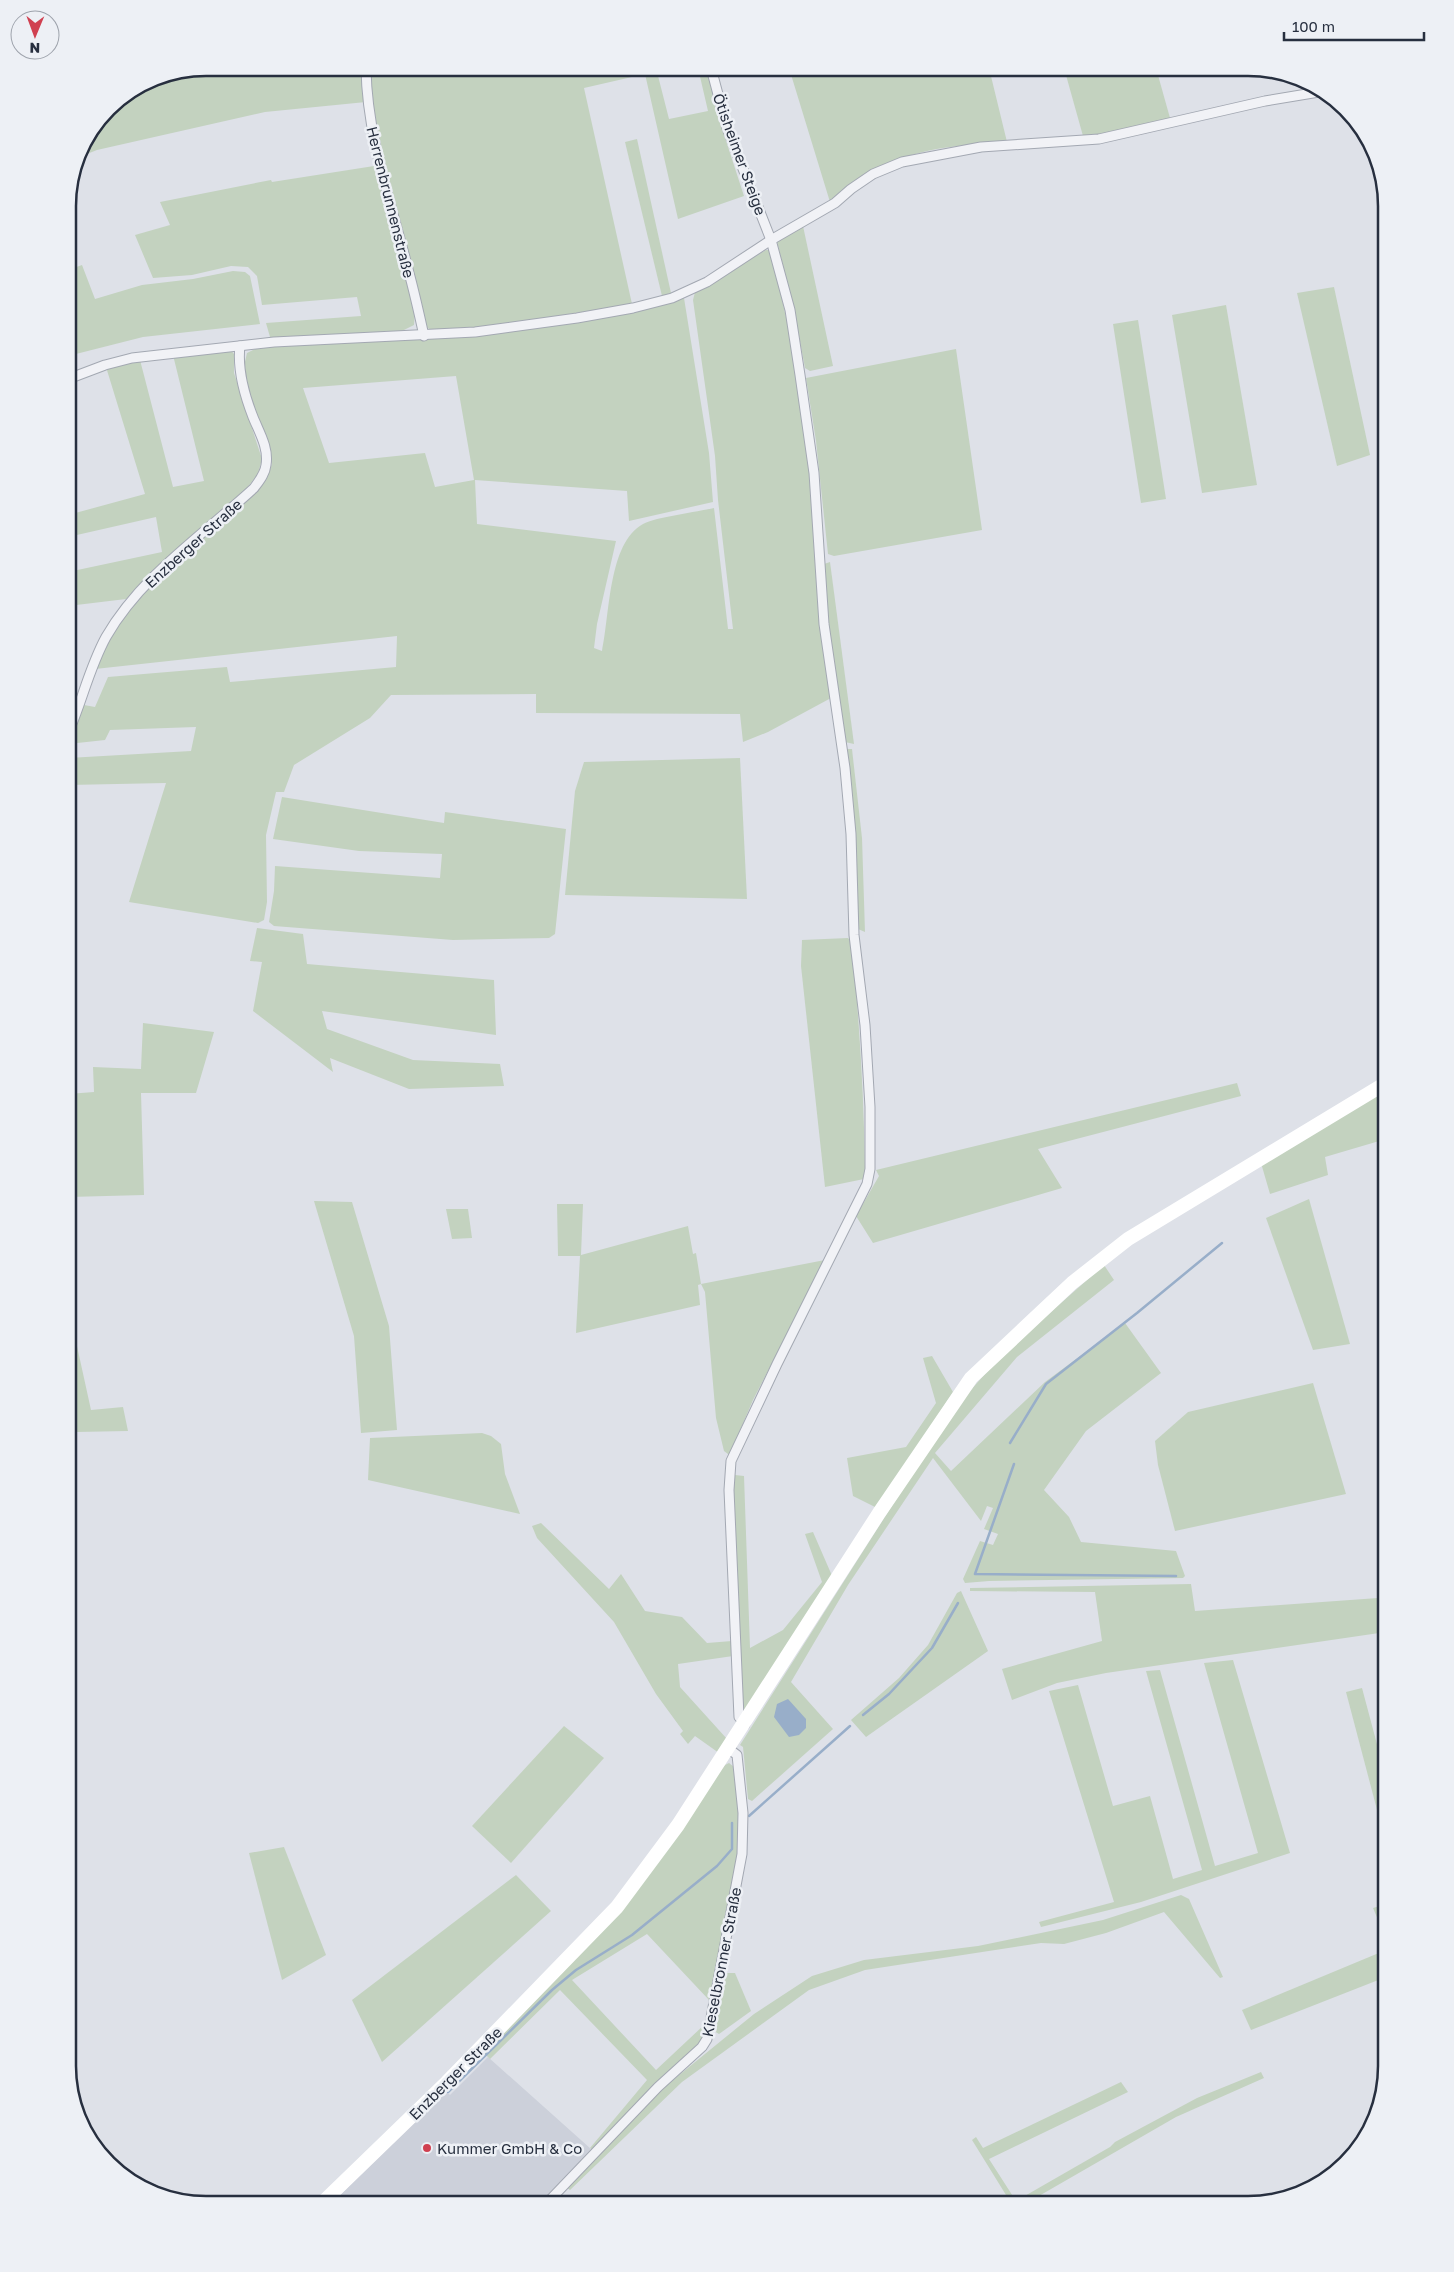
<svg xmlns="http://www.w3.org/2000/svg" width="1454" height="2272" font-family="'Golos Text',sans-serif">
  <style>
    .built { fill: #ccd0da }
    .green { fill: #c3d2bf; fill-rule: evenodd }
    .water { fill: #98aec9 }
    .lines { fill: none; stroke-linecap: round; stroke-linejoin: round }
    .stream { stroke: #98aec9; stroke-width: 2.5 }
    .street-casing { stroke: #a3a8b2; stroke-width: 11 }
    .street { stroke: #f1f2f6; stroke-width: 9 }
    .secondary { stroke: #fff; stroke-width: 14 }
    .poi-dot { fill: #d04050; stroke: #edf0f5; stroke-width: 2 }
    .labels { text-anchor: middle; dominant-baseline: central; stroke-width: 5; stroke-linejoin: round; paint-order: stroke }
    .street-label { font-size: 15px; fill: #272f3f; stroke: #edf0f5 }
    .poi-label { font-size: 15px; fill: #272f3f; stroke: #edf0f5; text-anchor: start }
    .rim { fill: none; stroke: #272f3f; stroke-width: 2.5 }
  </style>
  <rect width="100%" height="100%" fill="#dee1e8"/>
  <!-- built -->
  <path class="built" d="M488,2057L591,2149L539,2204H331L445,2091L450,2095Z"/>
  <!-- green -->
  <g class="green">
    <path d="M206,68H362L366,102L265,112L97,150L77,158L78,153L108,108L154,78Z"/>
    <path d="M369,68H656L669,119L708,111L698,68H707L716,110L744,196L678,219L645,74L584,88L632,304L487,327L433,331L426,327C403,242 374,156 369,68Z"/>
    <path d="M789,68H989L1007,142C975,144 925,147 896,161C873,171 852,189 830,202Z"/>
    <path d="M1064,68H1156L1170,118L1102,134L1083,136Z"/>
    <path d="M637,139L671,293L662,296L625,142Z"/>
    <path d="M374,166L415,312L414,325L402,331L273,339L270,337L266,323L361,316L357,297L262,305L257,276L248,267L231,266L192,275L153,278L135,235L170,225L160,202L271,180L272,182Z"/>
    <path d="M803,226L833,366L810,371L805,368L793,304L777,242Z"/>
    <path d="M766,250H769C787,310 797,371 805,433C816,521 823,610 831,698L768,732L743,742L740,714L536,713V694L391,695L370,718L294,765L284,792H276L266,835L267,902L264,920L258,923L129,902L166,783L68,785V758L191,751L196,727L110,730L105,740L68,744L84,705L95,707L108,677L227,667L230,682L396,667L397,636L95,669L116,625L141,594L266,480L272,464L247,386L244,366L247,353L259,347C364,341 469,340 573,323C611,317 648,310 684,298L709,453L713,502L629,521L627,491L475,480L477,524L616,541L597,624L594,648L602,651C610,615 608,543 643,524C656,517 697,512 714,508L728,629H733L718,500L715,456L693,300L695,292ZM456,376L474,480L435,487L425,453L329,463L303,388Z"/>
    <path d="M82,265L95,299L142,285L193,279L233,271L245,272L250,276L260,324L143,337L68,356V270Z"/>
    <path d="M1334,287L1370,455L1337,466L1297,293Z"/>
    <path d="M1226,305L1257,485L1202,493L1172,315Z"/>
    <path d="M1138,320L1166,499L1141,503L1113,324Z"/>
    <path d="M230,349L234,354V373L262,459L258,474L247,488L160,565L126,599L68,606V572L162,552L156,517L68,537V515L145,494L106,367L140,360L173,487L204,481L173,355Z"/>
    <path d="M956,349L982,530L834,556L828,554L816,441L806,378Z"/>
    <path d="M830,562L854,744L845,742L828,625L824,564Z"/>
    <path d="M846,749H852L862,838L865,932L858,929Z"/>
    <path d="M740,758L747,899L565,895L575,791L584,762Z"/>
    <path d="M282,797L444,823L445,812L566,829L555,934L549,938L453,940L274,926L269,922L274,891L275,866L440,878L442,854L359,851L273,839Z"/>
    <path d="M257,928L303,934L307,964L494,980L496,1035L322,1011L327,1029L413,1060L500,1064L504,1086L409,1089L330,1058L333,1072L253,1011L262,962L250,961Z"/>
    <path d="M848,938L852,943C859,1019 864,1094 865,1170L864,1179L825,1187L801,966L802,940Z"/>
    <path d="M143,1023L214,1032L196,1093H141L144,1195L69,1197L68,1094L94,1092L93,1067L141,1069Z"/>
    <path d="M1237,1083L1241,1096L1038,1149L1062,1188L873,1243L856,1216L879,1176L876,1170Z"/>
    <path d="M1386,1088V1139L1325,1157L1328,1175L1270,1194L1261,1163Z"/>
    <path d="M1309,1199L1350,1344L1313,1350L1266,1218Z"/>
    <path d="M314,1201L352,1202L389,1326L397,1430L361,1433L354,1336Z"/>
    <path d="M557,1204H583L581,1255L688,1226L693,1254L696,1253L701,1284L825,1260L753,1400L730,1454H728L724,1451L716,1418L705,1292L701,1284L698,1285L700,1305L576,1333L580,1256H558Z"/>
    <path d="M446,1209H468L472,1238L452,1239Z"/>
    <path d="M1104,1265L1114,1280L1017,1357L935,1453L951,1471L1045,1382L1125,1323L1161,1373L1086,1431L1044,1490L1069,1517L1081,1542L1176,1551L1185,1576L1183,1578L989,1581L965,1583L963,1579L980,1541L993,1545L998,1534L984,1529L993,1508L987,1506L981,1521L933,1458L848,1585L791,1682L833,1729L752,1801L748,1799L743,1747L740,1745L928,1449L961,1401L1001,1356Z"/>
    <path d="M68,1305L91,1410L123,1407L128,1431L76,1432L70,1428L68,1420Z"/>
    <path d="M932,1356L953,1392L877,1508L853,1496L847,1458L906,1447L936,1403L923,1358Z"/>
    <path d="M1313,1383L1346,1494L1175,1531L1158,1465L1155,1441L1188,1412Z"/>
    <path d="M482,1433L491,1436L501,1444L505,1474L520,1514L368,1480L370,1438Z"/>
    <path d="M735,1475L744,1476L750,1648L783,1630L822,1582L805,1534L813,1532L833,1578L745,1715L741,1713L733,1496Z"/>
    <path d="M541,1523L609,1589L621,1574L645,1611L682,1617L707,1643L732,1641L733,1656L678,1664L680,1687L727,1739L719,1753L695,1736L688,1744L680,1734L683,1731L656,1694L614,1622L537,1538L532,1526Z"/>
    <path d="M1191,1584L1195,1611L1378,1598L1386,1632L1106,1673L1057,1683L1012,1700L1002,1669L1102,1641L1095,1592L970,1591V1588Z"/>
    <path d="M961,1591L988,1651L866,1737L851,1720L899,1678L928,1645L957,1593Z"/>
    <path d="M1233,1660L1290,1853L1141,1902L1041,1927L1039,1922L1114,1902L1049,1691L1078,1685L1113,1806L1150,1796L1173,1879L1202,1870L1146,1671L1160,1670L1215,1866L1258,1853L1204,1663Z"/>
    <path d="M1362,1688L1386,1778V1823L1381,1825L1346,1692Z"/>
    <path d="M564,1726L604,1758L511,1863L472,1826Z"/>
    <path d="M729,1763L734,1767C736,1780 738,1793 739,1805C743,1864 721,1941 709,2000L647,1934L572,1980L656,2070L704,2025L705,2030L701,2041L593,2150L590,2148L647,2080L560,1990L490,2059L483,2052L563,1972L725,1765Z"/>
    <path d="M284,1847L326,1955L282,1980L249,1853Z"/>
    <path d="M516,1875L551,1911L382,2062L352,2000Z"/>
    <path d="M1181,1895L1189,1899L1223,1977L1220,1978L1164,1912L1106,1933L1064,1944L1041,1943L865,1970L809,1990L682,2082L570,2190L566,2187L662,2089L754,2014L812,1976L864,1960L978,1946L1041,1933L1103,1920Z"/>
    <path d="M1386,1904V1935L1385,1936L1373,1908Z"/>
    <path d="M1386,1950V1977L1251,2030L1242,2010Z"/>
    <path d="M725,1973H735L751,2011L719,2034L714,2031Z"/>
    <path d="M1261,2072L1264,2078L1176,2117L1025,2204H993L1006,2195L972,2140L976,2137L983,2148L1121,2082L1128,2092L989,2159L1016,2201L1110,2147L1115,2142L1197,2098Z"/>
  </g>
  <!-- water -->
  <path class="water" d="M788,1699L806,1719V1728L799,1735L789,1737L774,1717L777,1704Z"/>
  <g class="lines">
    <!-- stream -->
    <g class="stream">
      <path d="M1010,1443L1046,1384L1137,1313L1222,1243"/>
      <path d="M1014,1464L975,1574L1176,1576"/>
      <path d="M863,1715L889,1694L932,1648L958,1603"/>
      <path d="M749,1816L850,1726"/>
      <path d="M448,2092L552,1990L576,1970L632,1935L717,1866L732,1849V1823"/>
    </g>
    <defs>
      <g id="street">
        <path d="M366,68C367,137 391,202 408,269C414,291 419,313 424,336"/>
        <path d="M711,68L727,128L771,240L790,310L800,375L814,473L824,624L845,768L851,834L854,935L865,1025L870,1107V1169L867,1184L777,1364L731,1461L729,1490L739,1717L745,1724"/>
        <path d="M68,379L105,365L132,358L274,342L475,332L577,318L633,308L672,298L707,282L771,240L835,203L851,189L873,174L902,162L981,147L1099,139L1265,101L1325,91"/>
        <path d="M68,733C82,702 89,668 106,637C141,576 203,535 254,488C259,481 265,474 266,465C269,448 259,432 253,417C244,394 237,370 240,346"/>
        <path d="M546,2204L658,2087L702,2047L707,2039L742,1854L743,1813L737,1755L729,1749"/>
      </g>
    </defs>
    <!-- street casing -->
    <use href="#street" class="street-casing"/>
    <!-- street -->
    <use href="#street" class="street"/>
    <!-- secondary -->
    <path class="secondary" d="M321,2204L447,2082L617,1907L678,1825L879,1513L971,1378L1072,1283L1128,1239L1386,1083"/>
  </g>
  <!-- markers -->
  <circle class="poi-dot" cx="427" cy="2148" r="5"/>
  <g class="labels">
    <!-- street labels -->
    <g class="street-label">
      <text transform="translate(740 154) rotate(70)">Ötisheimer Steige</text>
      <text transform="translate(391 202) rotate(76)">Herrenbrunnenstraße</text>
      <text transform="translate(193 543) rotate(-42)">Enzberger Straße</text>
      <text transform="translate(721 1962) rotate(-79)">Kieselbronner Straße</text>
      <text transform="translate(455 2073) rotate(-45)">Enzberger Straße</text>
    </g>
    <!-- poi labels -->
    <g class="poi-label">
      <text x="437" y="2148">Kummer GmbH &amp; Co</text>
    </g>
  </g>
  <!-- crop -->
  <path d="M0 0H1454V2272H0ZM206 76H1248A130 130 0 0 1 1378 206V2066A130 130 0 0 1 1248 2196H206A130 130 0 0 1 76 2066V206A130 130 0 0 1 206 76Z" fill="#edf0f5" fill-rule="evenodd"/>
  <path class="rim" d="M206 76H1248A130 130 0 0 1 1378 206V2066A130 130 0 0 1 1248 2196H206A130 130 0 0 1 76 2066V206A130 130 0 0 1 206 76Z"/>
  <!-- north arrow -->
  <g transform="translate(35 35) rotate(181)"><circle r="24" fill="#edf0f5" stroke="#9ea3ac"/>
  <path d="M0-4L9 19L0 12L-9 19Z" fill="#d04050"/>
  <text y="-8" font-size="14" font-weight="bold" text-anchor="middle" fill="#272f3f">N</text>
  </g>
  <!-- scale -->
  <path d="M1284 32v8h140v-8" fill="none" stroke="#272f3f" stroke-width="2.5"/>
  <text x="1292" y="32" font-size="15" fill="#272f3f" stroke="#edf0f5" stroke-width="4" paint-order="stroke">100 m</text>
</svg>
